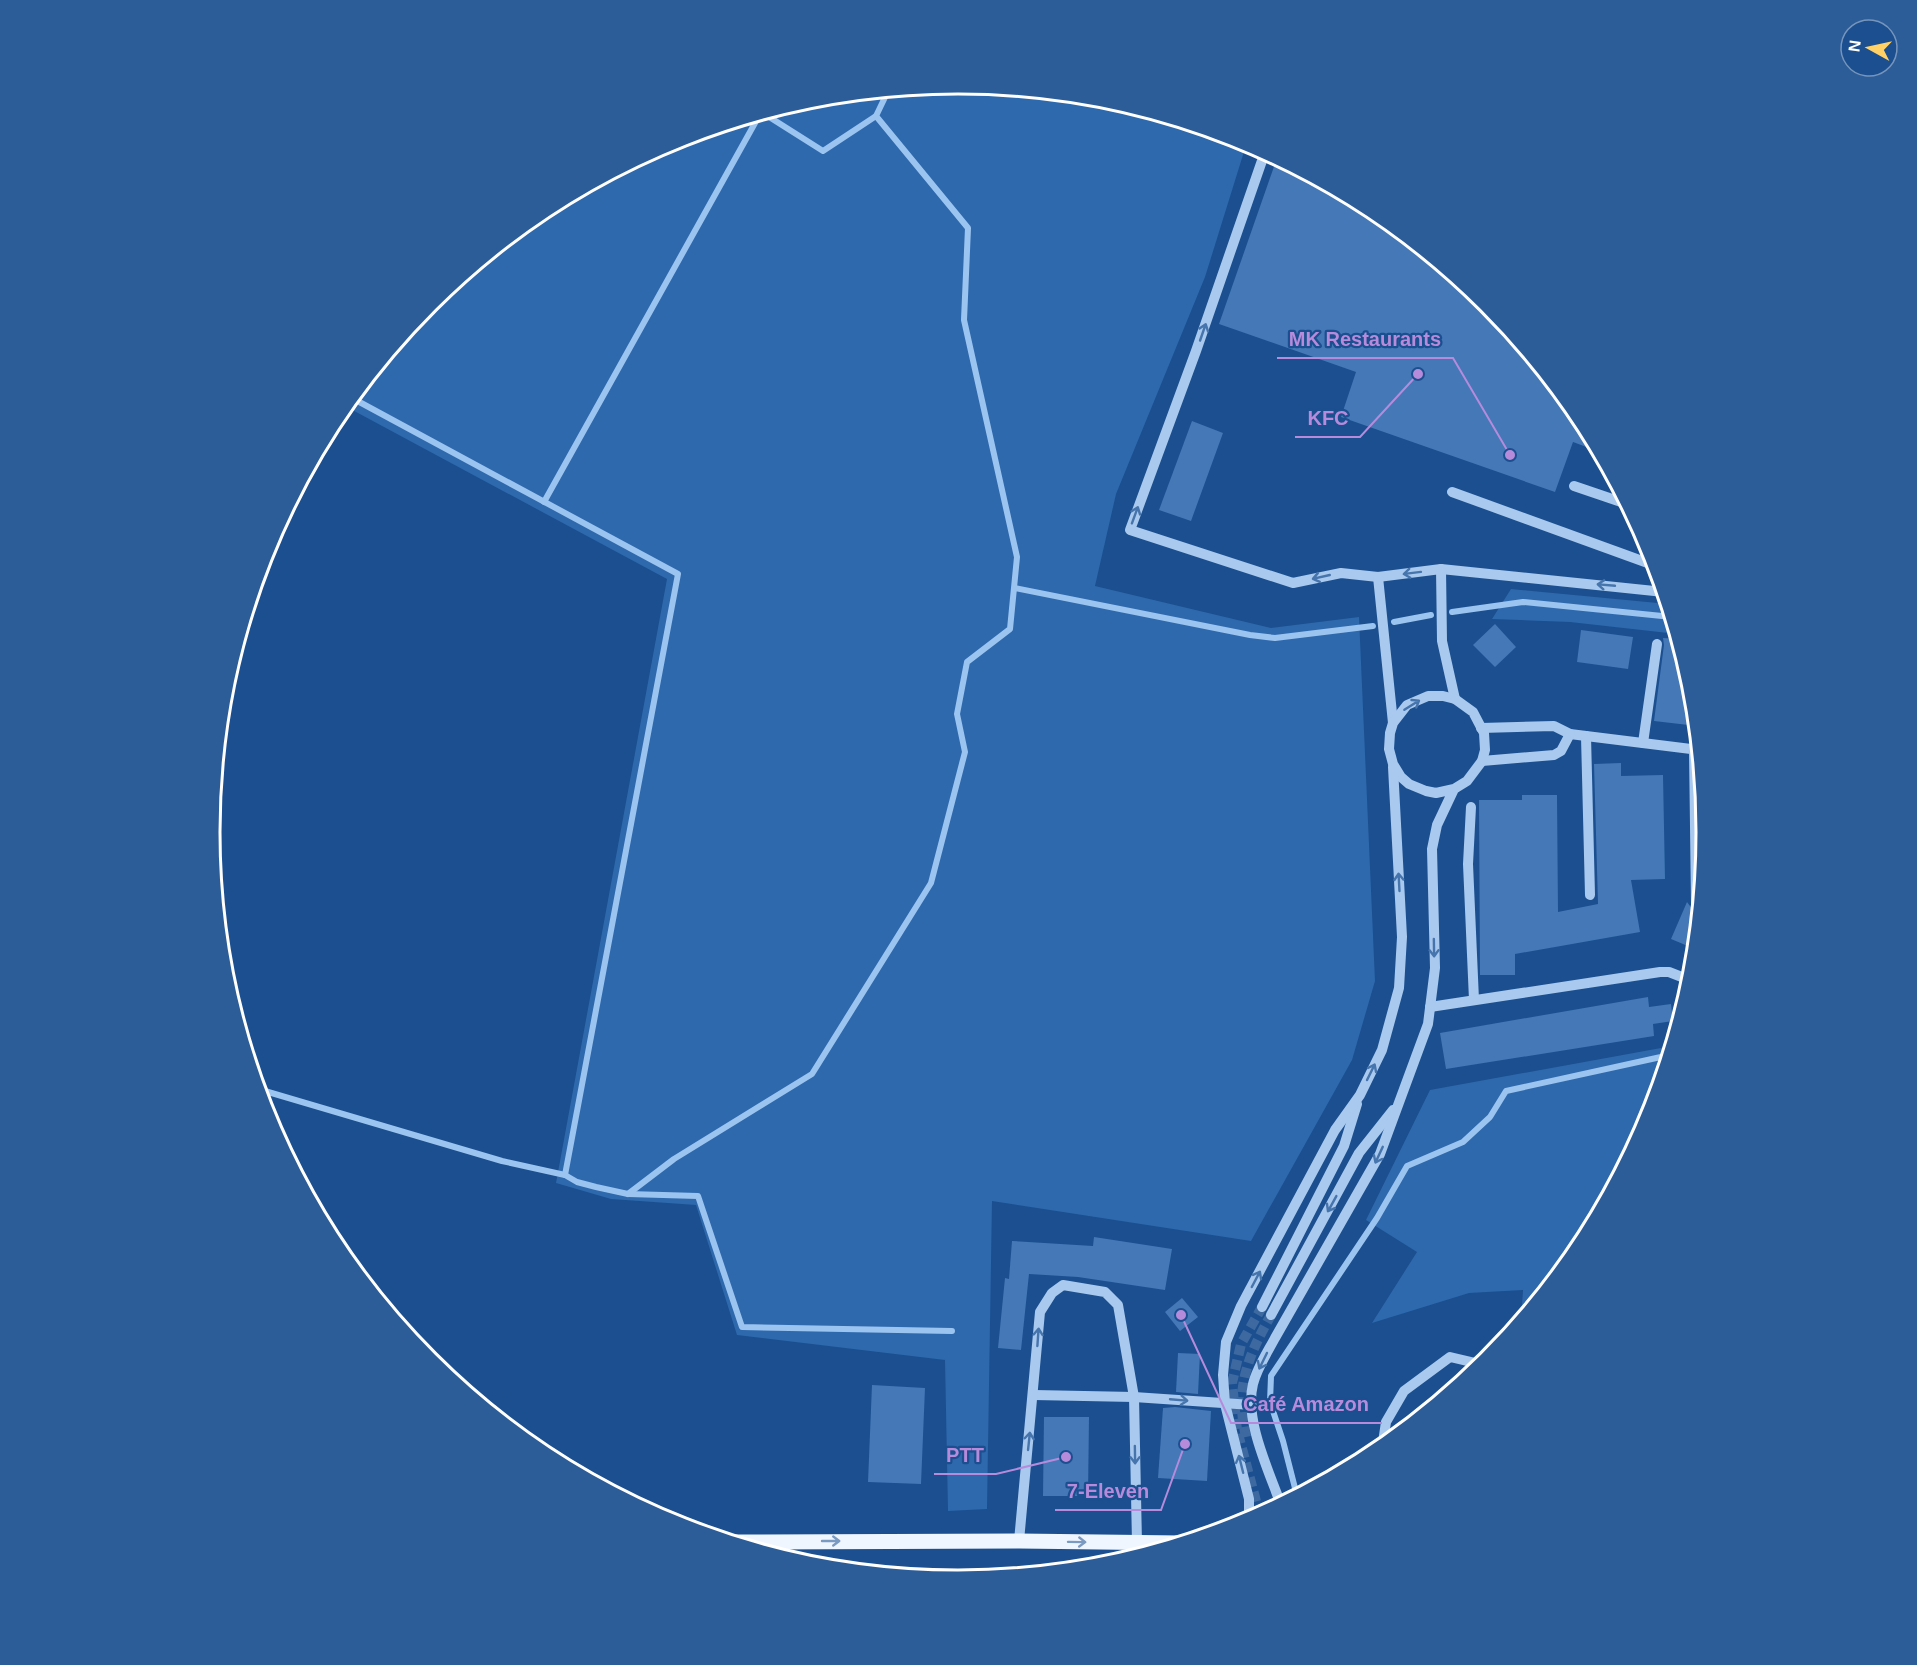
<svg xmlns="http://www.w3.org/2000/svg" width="1917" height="1665" font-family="Arial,sans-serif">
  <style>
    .green { fill: #2e69ad }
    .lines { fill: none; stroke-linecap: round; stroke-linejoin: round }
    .stream { stroke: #9cc4f0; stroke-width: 6 }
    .building { fill: #4478b7 }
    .minor-tunnel { stroke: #3d69a0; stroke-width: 10; stroke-dasharray: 10 5; stroke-linecap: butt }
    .minor { stroke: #a9c9ee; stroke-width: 10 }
    .major { stroke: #f0f6ff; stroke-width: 15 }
    .oneway { stroke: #4674ac }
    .oneway2 { stroke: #7b9ac1 }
    .rim { fill: none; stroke: #fff; stroke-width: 3 }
    .leader { fill: none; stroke: #b68bdc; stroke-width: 2 }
    .callout-dot { fill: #b68bdc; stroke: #1b4f8f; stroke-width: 2 }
    .callout-label { font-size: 20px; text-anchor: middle; font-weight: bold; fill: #b68bdc; stroke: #1b4f8f; stroke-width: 4.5; stroke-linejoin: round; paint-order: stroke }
  </style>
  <rect width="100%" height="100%" fill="#1b4f8f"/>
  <!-- green -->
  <g class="green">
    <path d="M959,84L1105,98L1247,142L1205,277L1116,494L1095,586L1271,628L1359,617L1375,981L1352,1060L1251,1241L992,1201L987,1509L948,1511L945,1360L737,1335L696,1205L611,1199L556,1183L667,579L345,406L429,303L543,210L672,141L813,98Z"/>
    <path d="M1511,589L1668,604L1677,634L1570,622L1492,619Z"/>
    <path d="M1672,1046L1650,1119L1581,1249L1521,1321L1523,1290L1469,1293L1372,1323L1417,1252L1366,1220L1430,1090Z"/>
  </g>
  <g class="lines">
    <!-- stream -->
    <g class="stream">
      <path d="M763,113L823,151L876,116"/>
      <path d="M352,398L678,574L565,1175"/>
      <path d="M544,502L760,114"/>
      <path d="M1015,588L1250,635L1275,638L1373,626"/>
      <path d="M1452,612L1523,602L1672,617"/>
      <path d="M1394,622L1431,615"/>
      <path d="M258,1089L502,1161L565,1175L577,1182L596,1187L628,1194L698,1196L742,1327L952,1331"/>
      <path d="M628,1194L674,1159L812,1074L931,883L965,752L957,714L967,662L1010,629L1017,557L964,320L968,228L876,116L888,91"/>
      <path d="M1297,1496L1283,1441L1270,1402L1271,1376L1377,1218L1407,1166L1463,1142L1490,1117L1506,1091L1670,1055"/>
    </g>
  </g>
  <!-- building -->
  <g class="building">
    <path d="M1277,158L1375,210L1488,303L1581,417L1600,452L1573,442L1555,492L1341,417L1356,372L1219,324Z"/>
    <path d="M1192,421L1223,433L1191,521L1159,510Z"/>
    <path d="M1495,624L1516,647L1495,667L1473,645Z"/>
    <path d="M1581,630L1633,637L1628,669L1577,662Z"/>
    <path d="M1663,638L1678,639L1693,687L1697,726L1654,721L1664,645Z"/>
    <path d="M1621,763V776L1663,775L1665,879L1631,880L1640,932L1515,954V975H1480L1479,800H1522V795H1557L1558,912L1598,904L1594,764Z"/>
    <path d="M1687,902L1693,910H1699L1695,949L1671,939Z"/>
    <path d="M1648,997L1649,1007L1671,1004L1673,1021L1653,1024L1654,1036L1446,1069L1440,1033Z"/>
    <path d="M1094,1237L1172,1249L1165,1290L1078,1277L1029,1274L1021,1350L998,1348L1005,1278L1009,1279L1012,1241L1093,1246Z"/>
    <path d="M1182,1298L1198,1317L1180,1331L1165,1312Z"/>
    <path d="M1178,1353L1200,1354L1198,1394L1176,1392Z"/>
    <path d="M872,1385L925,1388L921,1484L868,1482Z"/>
    <path d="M1175,1407L1211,1411L1207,1481L1158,1478L1163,1408Z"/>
    <path d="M1044,1417H1089L1088,1496H1043Z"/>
  </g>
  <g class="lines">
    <!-- minor-tunnel -->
    <g class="minor-tunnel">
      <path d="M1246,1437C1235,1388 1247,1358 1271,1315"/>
      <path d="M1260,1516L1237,1430L1232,1383L1241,1344L1262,1307"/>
    </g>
    <!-- minor -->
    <g class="minor">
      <path d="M1265,152L1196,351L1130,530L1293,583L1341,573L1378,577L1441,569L1664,592"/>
      <path d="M1574,486L1627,504"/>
      <path d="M1452,492L1656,566"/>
      <path d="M1441,569L1442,641L1455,699"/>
      <path d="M1378,577L1393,723"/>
      <path d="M1481,728L1554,726L1570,734L1699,750"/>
      <path d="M1586,736L1590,895"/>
      <path d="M1643,743L1657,644"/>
      <path d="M1694,750L1696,903"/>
      <path d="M1482,761L1554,755L1561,751L1570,734"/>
      <path d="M1471,807L1468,864L1474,1000"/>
      <path d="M1430,1007L1660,972H1669L1692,981"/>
      <path d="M1262,1307L1344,1146L1357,1104"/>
      <path d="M1271,1315L1359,1153L1393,1110"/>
      <path d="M1034,1395L1134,1397L1252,1405"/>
      <path d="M1382,1449L1386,1422L1404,1391L1450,1357L1484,1365"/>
      <path d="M1281,1505C1269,1471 1244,1420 1253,1384C1257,1368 1267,1353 1275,1338L1380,1154L1428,1024L1435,968L1432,849L1437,825L1454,789L1467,781L1482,761L1485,750L1484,733L1473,712L1455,699L1443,696H1428L1407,705L1393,723L1390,733L1389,749L1393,764L1401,777L1409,784L1426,791L1436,793L1454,789"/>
      <path d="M1249,1522V1499L1225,1404L1223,1375L1226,1342L1241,1306L1335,1130L1360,1095L1382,1050L1399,988L1402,937L1393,767"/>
      <path d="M1019,1541L1040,1312L1052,1293L1063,1285L1105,1292L1118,1305L1134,1397L1137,1543"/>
    </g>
    <!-- major -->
    <path class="major" d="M730,1542L1019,1541L1181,1543"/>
  </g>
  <!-- one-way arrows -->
  <defs><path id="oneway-shaft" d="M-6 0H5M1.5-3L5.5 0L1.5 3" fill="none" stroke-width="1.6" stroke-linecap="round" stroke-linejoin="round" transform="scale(1.5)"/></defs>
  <g class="oneway">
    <use href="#oneway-shaft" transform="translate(1203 332) rotate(-71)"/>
    <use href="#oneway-shaft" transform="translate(1135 515) rotate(-70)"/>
    <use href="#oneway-shaft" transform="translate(1412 573) rotate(173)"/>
    <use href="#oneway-shaft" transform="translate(1321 577) rotate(167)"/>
    <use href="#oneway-shaft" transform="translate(1606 585) rotate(-175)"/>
    <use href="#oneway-shaft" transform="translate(1412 705) rotate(-32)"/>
    <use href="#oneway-shaft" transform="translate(1399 882) rotate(-93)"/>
    <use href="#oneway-shaft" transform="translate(1434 948) rotate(89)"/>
    <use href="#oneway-shaft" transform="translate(1371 1072) rotate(-64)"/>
    <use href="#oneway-shaft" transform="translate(1379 1155) rotate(115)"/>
    <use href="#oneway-shaft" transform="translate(1332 1204) rotate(119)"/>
    <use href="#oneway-shaft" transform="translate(1256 1279) rotate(-62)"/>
    <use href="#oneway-shaft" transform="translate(1038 1337) rotate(-86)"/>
    <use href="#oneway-shaft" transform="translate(1263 1361) rotate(116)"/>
    <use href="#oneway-shaft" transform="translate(1179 1400) rotate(5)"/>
    <use href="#oneway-shaft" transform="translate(1029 1441) rotate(-84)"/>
    <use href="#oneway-shaft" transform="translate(1135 1455) rotate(89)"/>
    <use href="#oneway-shaft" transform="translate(1241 1464) rotate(-104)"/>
  </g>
  <g class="oneway2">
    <use href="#oneway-shaft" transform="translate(831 1541)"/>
    <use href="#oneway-shaft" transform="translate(1077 1542) rotate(1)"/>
  </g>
  <!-- crop -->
  <path d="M0 0H1917V1665H0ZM220 832a738 738 0 1 1 1476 0a738 738 0 1 1-1476 0Z" fill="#2d5d98" fill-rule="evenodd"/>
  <path class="rim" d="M220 832a738 738 0 1 1 1476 0a738 738 0 1 1-1476 0Z"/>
  <!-- callouts -->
  <path class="leader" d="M1510 455L1453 358H1277M1418 374L1360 437H1295M1181 1315L1231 1423H1382M1066 1457L996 1474H934M1185 1444L1161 1510H1055"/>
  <g class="callout-dot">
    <circle cx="1510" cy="455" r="6"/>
    <circle cx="1418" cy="374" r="6"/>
    <circle cx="1181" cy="1315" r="6"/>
    <circle cx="1066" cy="1457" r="6"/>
    <circle cx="1185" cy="1444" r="6"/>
  </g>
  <g class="callout-label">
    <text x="1365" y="346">MK Restaurants</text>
    <text x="1328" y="425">KFC</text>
    <text x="1306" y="1411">Café Amazon</text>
    <text x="965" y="1462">PTT</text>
    <text x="1108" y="1498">7-Eleven</text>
  </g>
  <!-- north arrow -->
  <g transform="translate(1869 48) rotate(278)"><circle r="28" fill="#1b4f8f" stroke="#7695bc" stroke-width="1.5"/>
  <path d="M0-4.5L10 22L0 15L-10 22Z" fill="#ffd166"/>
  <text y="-9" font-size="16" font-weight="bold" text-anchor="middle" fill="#ffffff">N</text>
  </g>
</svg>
